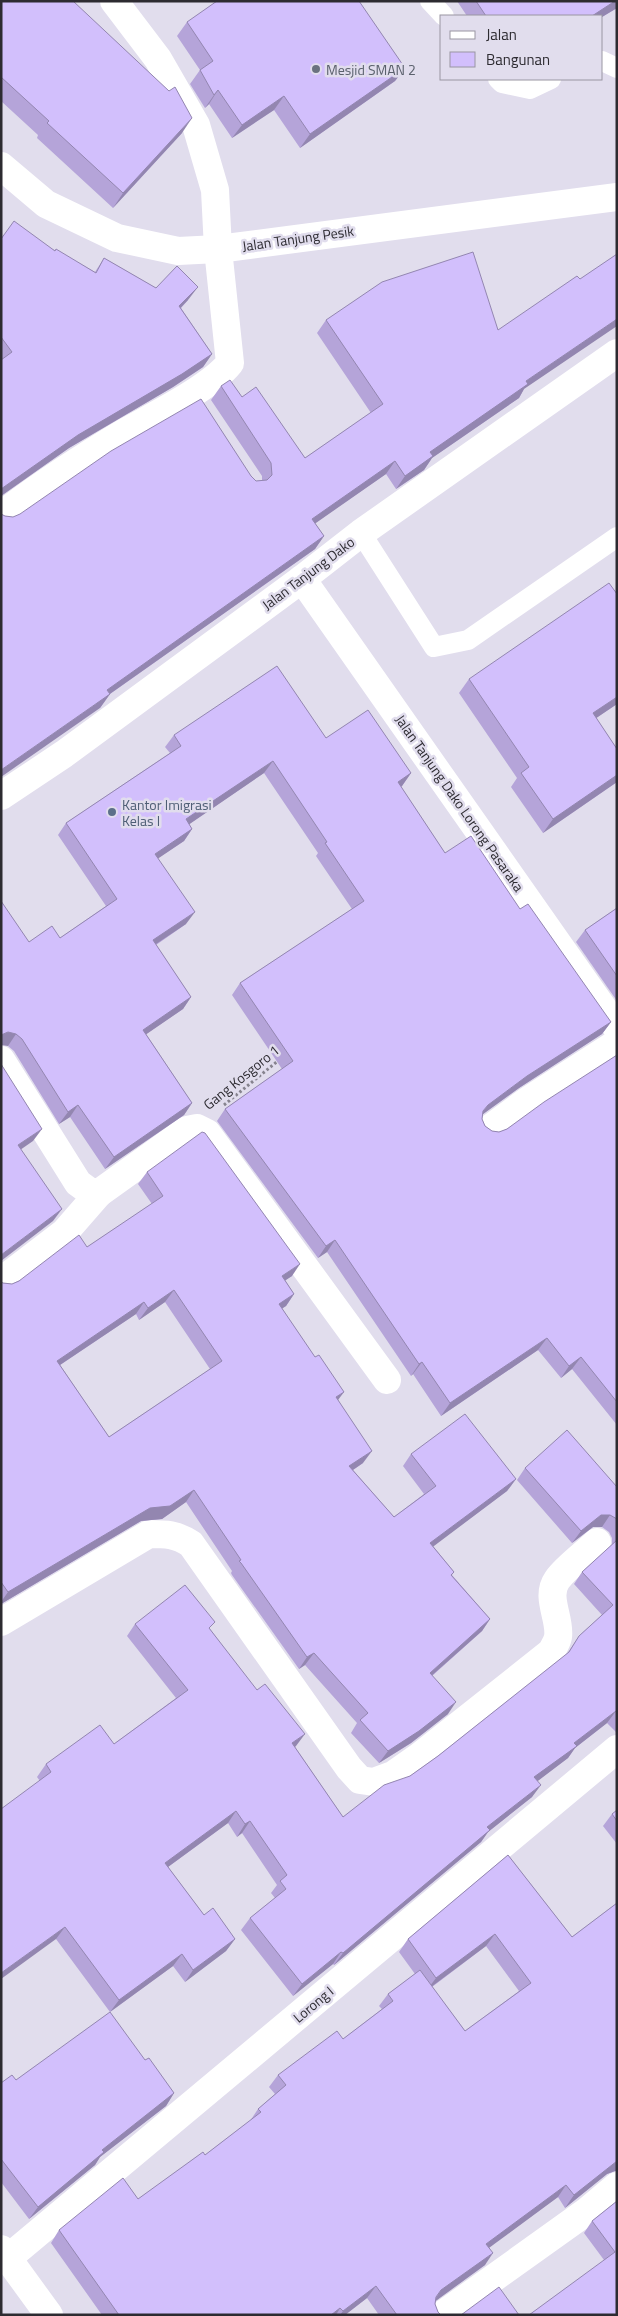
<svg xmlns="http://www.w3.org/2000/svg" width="618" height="2316" font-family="'Titillium Web',sans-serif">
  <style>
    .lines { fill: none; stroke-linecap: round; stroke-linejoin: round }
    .path { stroke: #86838e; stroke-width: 3; stroke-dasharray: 2.5 2.5; stroke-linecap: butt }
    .lane { stroke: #fff; stroke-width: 20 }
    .street { stroke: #fff; stroke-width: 28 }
    .wall { fill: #b5a4d9; fill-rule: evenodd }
    .shaded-wall { fill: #9386b0 }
    .building { fill: #d2bffc; stroke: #9386b0; fill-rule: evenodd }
    .worship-dot { fill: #6b7280; stroke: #e1dded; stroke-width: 2 }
    .service-dot { fill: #5c6f8a; stroke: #e1dded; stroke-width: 2 }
    .labels { text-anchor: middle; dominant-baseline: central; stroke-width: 5; stroke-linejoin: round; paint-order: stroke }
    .worship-label { font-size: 14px; fill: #5b616d; stroke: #e1dded; text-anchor: start }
    .street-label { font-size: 14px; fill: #2d2b31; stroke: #e1dded }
    .service-label { font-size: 14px; fill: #4e5e75; stroke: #e1dded; text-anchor: start }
  </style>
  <rect width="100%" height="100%" fill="#e1dded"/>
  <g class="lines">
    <!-- path -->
    <path class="path" d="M224,1105L279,1060"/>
    <!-- lane -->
    <g class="lane">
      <path d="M430,1L444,16"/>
      <path d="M602,61L617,68"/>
      <path d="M498,79L502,83L530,89L551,79"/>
      <path d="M361,533L434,647L468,640L617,537"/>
    </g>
    <!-- street -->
    <g class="street">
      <path d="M1,166L46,204L117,238L178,251L218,249L617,197"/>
      <path d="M1,515C40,485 83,457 125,432C155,415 210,388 230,363L218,249L215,190L196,125L158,59L114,1"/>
      <path d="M302,579L617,1028"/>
      <path d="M1,796L64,754L302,579L361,533L617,353"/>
      <path d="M1,1060L78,1183L89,1191L99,1193L187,1130L197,1128L207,1133L387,1380"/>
      <path d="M489,1129L527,1101L617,1043"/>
      <path d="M1,1281L65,1232L99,1193"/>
      <path d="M1,1622L149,1534C166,1534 176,1534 191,1544L349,1768L360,1780L374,1782L393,1775L420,1756L551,1652C554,1647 557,1642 558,1637C561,1619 545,1597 557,1580C566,1567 586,1553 597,1542"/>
      <path d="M1,2249L49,2315"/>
      <path d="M8,2258L617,1749"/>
      <path d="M442,2315L586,2212L617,2186"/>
    </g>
  </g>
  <!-- wall -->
  <g class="wall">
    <path d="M1,1L182,133L113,208L37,138L38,135L1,101Z"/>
    <path d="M457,1H617V8L602,17V16H467Z"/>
    <path d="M187,22L405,68L395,81L300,148L274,110L232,138L209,104L205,108L190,84L200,70L177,36Z"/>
    <path d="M1,239L55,250L95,272L104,258L156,288L188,300L181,308L212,354L203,367L173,387L69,448L1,496Z"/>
    <path d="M326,320L498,330L524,389L519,398L432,458L424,470L396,489L386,474L315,523L324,536L315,549L110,694L100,708L5,516L13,517L251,476L256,481L262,480V476L211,400L221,386L242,397L305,458L371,413L317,333Z"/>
    <path d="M469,679L617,704L596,718L617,749V782L543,833L511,787L517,778L459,693Z"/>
    <path d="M174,735L326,738L411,773L402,786L401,787L445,853L520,909L611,1022L602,1034L519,1088L483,1114L482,1119L485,1126L492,1131L499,1132L507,1129L617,1055V1425L572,1369L561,1378L538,1350L441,1416L413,1374L411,1376L327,1252L318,1258L217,1121L225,1109L282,1069L232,995L240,983L352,909L316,856L318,853L264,773L189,824L192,829L184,841L158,858L186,924L156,945L191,997L183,1009L146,1034L192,1103L184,1115L105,1169L70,1117L59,1124L14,1051L8,1046L29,942L60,938L106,906L58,835L66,823L170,753L165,747Z"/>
    <path d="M617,908V1001L576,942L585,930Z"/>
    <path d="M147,1172L292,1276L285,1280L294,1294L286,1306L282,1308L338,1400L363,1463L353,1470L394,1517L424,1494L403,1466L411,1454L516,1479L507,1491L433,1546L454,1572L452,1575L490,1619L482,1631L432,1676L448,1714L411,1743L379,1763L351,1733L357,1723L305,1665L299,1669L232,1575L231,1573L232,1571L186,1502L162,1519L141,1521L1,1604V1282L3,1283L12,1284L87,1247L152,1204L138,1184ZM165,1302L210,1369L109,1437L60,1365L136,1314L139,1320Z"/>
    <path d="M525,1468L617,1487V1733L607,1723L575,1748L568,1758L537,1781L532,1797L488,1832L481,1842L334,1965L333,1964L293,1996L241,1930L250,1918L275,1898L271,1893L277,1885L242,1833L237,1837L228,1823L168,1867L204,1915L235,1939L226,1951L185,1982L173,1966L110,2012L56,1939L40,1781L37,1777L46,1764L114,1744L176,1698L127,1636L135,1624L210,1629L296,1746L295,1747L343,1817L410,1776L438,1756L567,1654L579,1636L602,1615L574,1584L582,1572L612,1545V1538L609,1532L602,1527H593L572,1543L517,1480Z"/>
    <path d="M617,1810V1844L603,1826L612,1814Z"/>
    <path d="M508,1855L572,1937L617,1903V2171H615L607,2174L565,2208L558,2197L489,2247L485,2265L436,2300L435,2304L438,2312L441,2315H379L367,2298L345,2315H102L51,2243L59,2230L138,2199L205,2155L250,2121L258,2109L275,2094L269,2087L278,2075L343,2039L382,2009L379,2006L388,1994L415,1974L399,1952L408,1939ZM486,1946L519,1991L465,2031L432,1987Z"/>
    <path d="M145,2060L174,2093L166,2106L100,2157L95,2165L29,2219L1,2182V2083L16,2080Z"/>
    <path d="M617,2201V2315L604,2260L584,2233L592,2221Z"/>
  </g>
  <!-- shaded-wall -->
  <g class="shaded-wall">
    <path d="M615,1H617V8L602,17V16H592Z"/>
    <path d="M405,68L395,81L300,148L310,134Z"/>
    <path d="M218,90L209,104L205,108L214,95Z"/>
    <path d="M284,96L274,110L232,138L242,125Z"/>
    <path d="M192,118L182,133L113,208L123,193Z"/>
    <path d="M198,287L188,300L170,319L179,306Z"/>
    <path d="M617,319V326L524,389L519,398L432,458L424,470L396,489L405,476L430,452L526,381Z"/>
    <path d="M212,354L203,367L173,387L69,448L1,496V489L78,435Z"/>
    <path d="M395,461L386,474L303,532L312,519Z"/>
    <path d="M324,536L315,549L97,703L107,690Z"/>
    <path d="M110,694L100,708L1,777V770Z"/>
    <path d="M617,697V704L583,727L593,713Z"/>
    <path d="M273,761L264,773L178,832L186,819Z"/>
    <path d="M411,773L402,786L389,794L398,782Z"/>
    <path d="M617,775V782L543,833L553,819Z"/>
    <path d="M192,829L184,841L147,866L155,854Z"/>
    <path d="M195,912L186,924L144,952L153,940Z"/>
    <path d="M191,997L183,1009L135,1042L143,1030Z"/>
    <path d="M611,1022L602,1034L519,1088L479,1117L488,1105L527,1076Z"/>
    <path d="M8,1032L16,1034L8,1046L1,1045V1035Z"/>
    <path d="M192,1103L184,1115L105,1169L114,1157Z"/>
    <path d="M78,1105L70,1117L59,1124L68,1112Z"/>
    <path d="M42,1129L33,1141L10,1157L18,1145Z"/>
    <path d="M62,1209L53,1221L1,1261V1255Z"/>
    <path d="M335,1240L327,1252L318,1258L326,1246Z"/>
    <path d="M300,1264L292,1276L274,1288L282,1276Z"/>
    <path d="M174,1290L165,1302L139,1320L148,1308Z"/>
    <path d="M294,1294L286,1306L271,1316L279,1304Z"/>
    <path d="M144,1302L136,1314L48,1373L57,1361Z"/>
    <path d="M547,1338L538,1350L441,1416L450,1403Z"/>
    <path d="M581,1357L572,1369L561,1378L569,1366Z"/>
    <path d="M422,1362L413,1374L411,1376L419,1364Z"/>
    <path d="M344,1392L335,1404L336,1397Z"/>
    <path d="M372,1451L363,1463L341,1478L349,1466Z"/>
    <path d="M516,1479L507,1491L422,1555L430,1543Z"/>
    <path d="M194,1490L186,1502L162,1519L141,1521L1,1604V1602L8,1592L150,1508Z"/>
    <path d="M601,1515H610L602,1527H593L572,1543L581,1531Z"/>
    <path d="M490,1619L482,1631L421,1685L430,1673Z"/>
    <path d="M314,1653L305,1665L299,1669L307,1657Z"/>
    <path d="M456,1702L448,1714L411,1743L379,1763L388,1751Z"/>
    <path d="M616,1711L607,1723L575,1748L568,1758L526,1790L534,1777L574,1743Z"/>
    <path d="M305,1734L296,1746L283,1755L292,1743Z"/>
    <path d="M541,1785L532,1797L488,1832L481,1842L334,1965L343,1953L487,1827Z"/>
    <path d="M236,1811L228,1823L157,1875L165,1863Z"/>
    <path d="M250,1821L242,1833L237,1837L245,1824Z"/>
    <path d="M65,1927L56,1939L1,1979V1973Z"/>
    <path d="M495,1934L486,1946L427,1990L436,1978Z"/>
    <path d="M235,1939L226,1951L185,1982L193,1970Z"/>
    <path d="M341,1952L333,1964L293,1996L302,1984Z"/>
    <path d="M182,1954L173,1966L110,2012L119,2000Z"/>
    <path d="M174,2093L166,2106L100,2157L95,2165L29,2219L38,2207L102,2150Z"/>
    <path d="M617,2161V2171H615L607,2174L565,2208L574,2195Z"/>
    <path d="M566,2185L558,2197L478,2256L486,2244Z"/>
    <path d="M493,2253L485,2265L433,2303L441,2290Z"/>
    <path d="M376,2286L367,2298L345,2315H340L343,2311Z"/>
    <path d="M340,2308L336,2315H331Z"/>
  </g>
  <!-- building -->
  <g class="building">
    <path d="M1,1H73L169,91L175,87L192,118L123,193L47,123L49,121L1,77Z"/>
    <path d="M217,1H359L405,68L310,134L284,96L242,125L218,90L214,95L200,70L213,61L187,22Z"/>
    <path d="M476,1H615L592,16H486Z"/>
    <path d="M14,221L55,251L56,249L96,273L104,258L156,288L177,266L198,287L179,306L212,354L182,374L78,435L1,489V360L12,352L1,337V239Z"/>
    <path d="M473,252L498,330L577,276L580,279L617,254V319L526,381L528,384L430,452L433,456L405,476L395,461L312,519L324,536L107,690L110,694L1,770V514L5,516L13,517L20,514L111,451L201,399L251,476L256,481L267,480L272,475L271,463L221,386L230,380L242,397L256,387L305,458L383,404L326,320L382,282Z"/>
    <path d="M609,583L617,594V697L593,713L617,749V775L553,819L521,773L529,767L469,679Z"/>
    <path d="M277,666L326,738L368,710L411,773L398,782L445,853L471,836L520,909L528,904L611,1022L527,1076L488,1105L483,1111L482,1119L485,1126L492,1131L499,1132L507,1129L544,1102L617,1055V1402L581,1357L569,1366L547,1338L450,1403L422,1362L419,1364L335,1240L326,1246L225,1109L293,1061L240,983L364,901L325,843L327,842L273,761L186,819L192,829L155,854L195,912L153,940L191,997L143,1030L192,1103L114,1157L78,1105L68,1112L22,1039L16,1034L8,1032L1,1035V901L29,942L52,926L60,938L117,899L66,823L181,746L174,735Z"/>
    <path d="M617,908V976L585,930Z"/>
    <path d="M1,1064L42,1129L18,1145L62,1209L1,1255Z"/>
    <path d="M202,1132L205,1133L300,1264L282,1276L294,1294L279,1304L315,1357L319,1355L344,1392L336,1397L372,1451L349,1466L394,1517L436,1486L411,1454L465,1414L516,1479L430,1543L454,1572L451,1575L490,1619L430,1673L456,1702L419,1731L388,1751L360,1720L368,1713L314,1653L307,1657L241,1563L239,1561L241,1560L194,1490L170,1506L150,1508L8,1592L1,1582V1282L3,1283L12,1284L19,1281L79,1235L87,1247L163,1196L147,1172ZM174,1290L222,1361L109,1437L57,1361L144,1302L148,1308Z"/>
    <path d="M567,1430L617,1487V1519L610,1515H601L581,1531L525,1468Z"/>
    <path d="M617,1540V1711H616L574,1743L577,1746L534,1777L541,1785L487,1827L490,1830L343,1953L341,1952L302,1984L250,1918L286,1889L280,1881L287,1875L250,1821L245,1824L236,1811L165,1863L204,1915L213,1908L235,1939L193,1970L182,1954L119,2000L65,1927L1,1973V1809L51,1772L46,1764L100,1725L114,1744L188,1690L135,1624L185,1585L215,1622L209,1628L257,1690L265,1684L305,1734L292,1743L343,1817L384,1785L410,1776L438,1756L569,1652L579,1636L613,1605L582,1572Z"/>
    <path d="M617,1810V1821L612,1814Z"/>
    <path d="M508,1855L572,1937L617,1903V2161L574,2195L566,2185L486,2244L493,2253L441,2290L436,2297L435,2304L438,2312L441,2315H397L376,2286L343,2311L340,2308L331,2315H119L59,2230L123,2178L138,2199L203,2152L205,2155L261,2112L258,2109L286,2085L278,2075L337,2031L343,2039L393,2001L388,1994L420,1970L465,2031L531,1983L495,1934L436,1978L408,1939Z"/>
    <path d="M110,2012L145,2060L149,2058L174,2093L102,2150L104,2152L38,2207L1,2159V2083L12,2075L16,2080Z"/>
    <path d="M617,2201V2315H529L615,2252L592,2221Z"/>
    <path d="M499,2287L519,2315H461Z"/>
  </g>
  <!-- markers -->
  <circle class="worship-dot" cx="316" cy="69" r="5"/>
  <circle class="service-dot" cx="112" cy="812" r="5"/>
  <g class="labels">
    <!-- worship labels -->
    <g class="worship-label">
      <text x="326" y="69">Mesjid SMAN 2</text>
    </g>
    <!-- street labels -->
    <g class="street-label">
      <text transform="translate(298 238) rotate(-8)">Jalan Tanjung Pesik</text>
      <text transform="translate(308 573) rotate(-37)">Jalan Tanjung Dako</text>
      <text transform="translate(460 803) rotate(55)">Jalan Tanjung Dako Lorong Pasaraka</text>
      <text transform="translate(241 1077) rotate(-39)">Gang Kosgoro 1</text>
      <text transform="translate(313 2004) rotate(-40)">Lorong I</text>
    </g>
    <!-- service labels -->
    <g class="service-label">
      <text x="122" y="804">Kantor Imigrasi<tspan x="122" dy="16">Kelas I</tspan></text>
    </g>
  </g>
  <!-- border -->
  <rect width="618" height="2316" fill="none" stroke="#2d2b31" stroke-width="5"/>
  <!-- legend -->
  <rect x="440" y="15" width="162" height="65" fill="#e1dded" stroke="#9996a2"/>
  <rect x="450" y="31" width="25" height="8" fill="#ffffff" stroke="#9996a2"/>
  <text x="486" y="40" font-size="15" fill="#2d2b31">Jalan</text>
  <rect x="450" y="52" width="25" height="15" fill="#d2bffc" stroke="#9996a2"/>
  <text x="486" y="65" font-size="15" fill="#2d2b31">Bangunan</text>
</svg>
